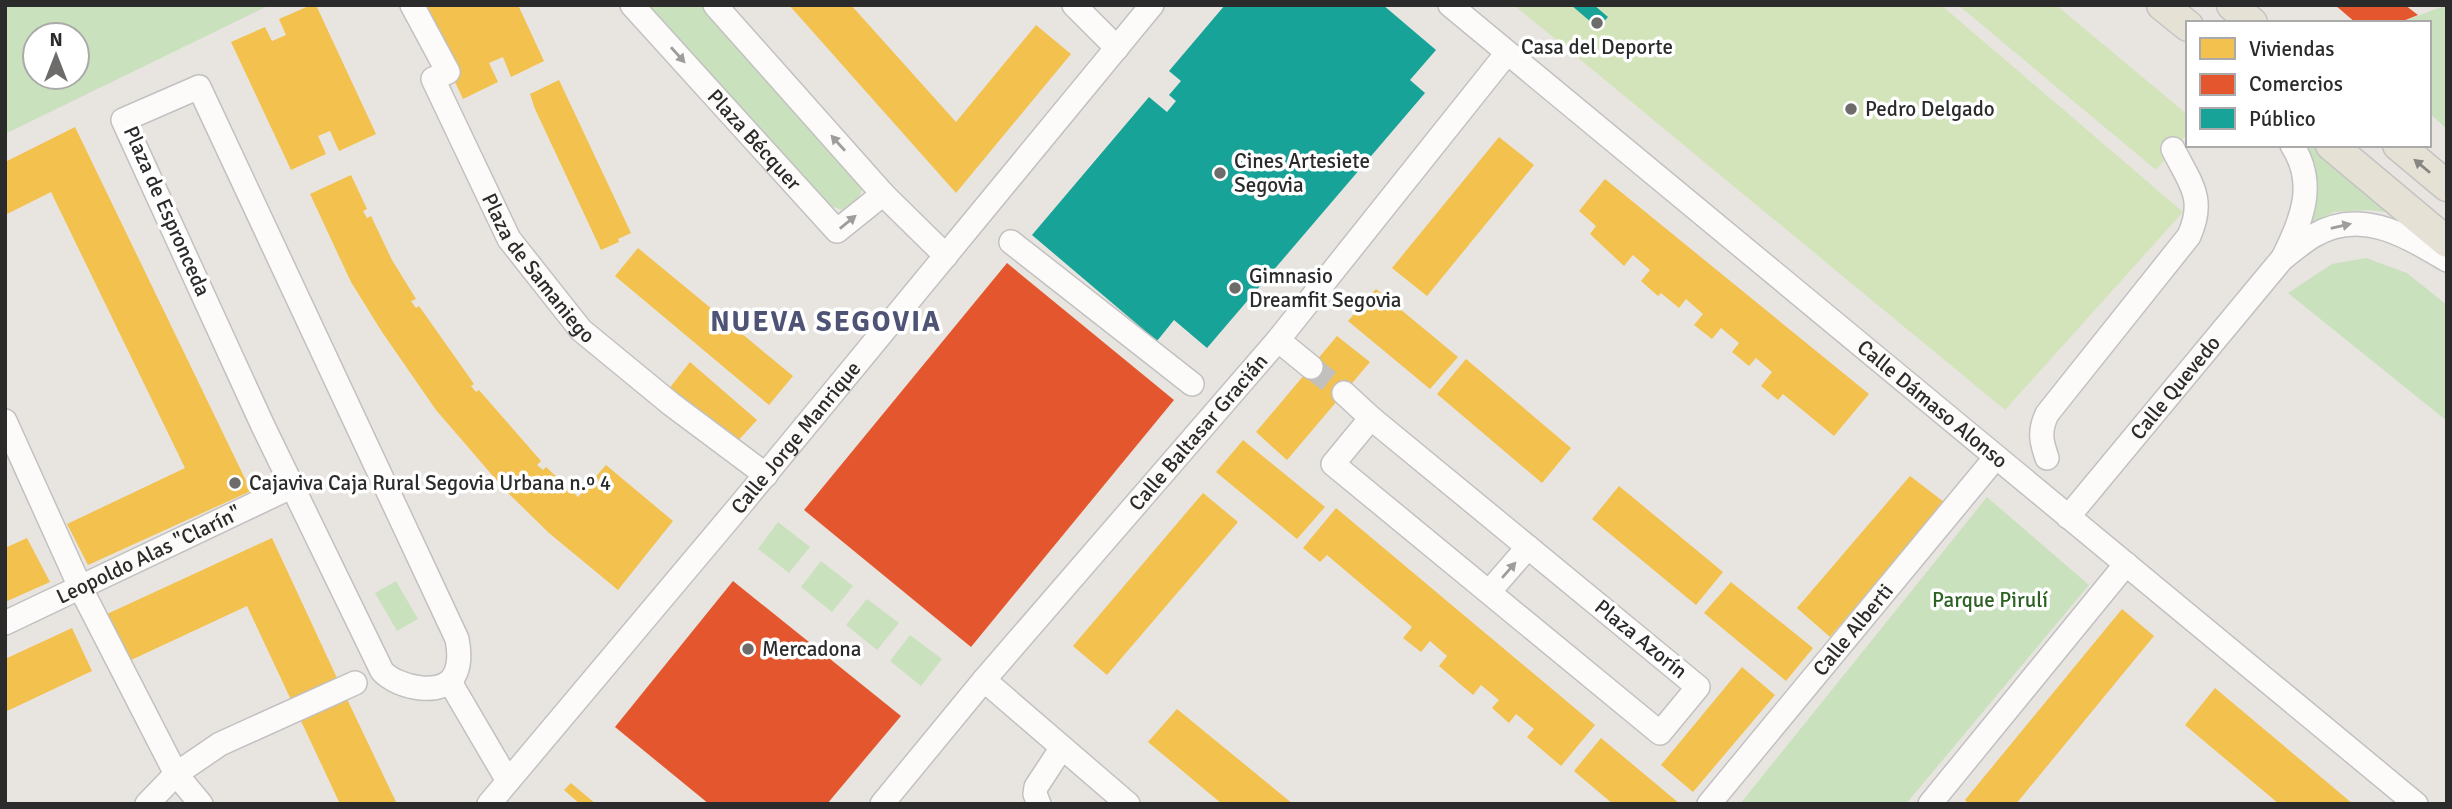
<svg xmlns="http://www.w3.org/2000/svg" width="2452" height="809" font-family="Signika,sans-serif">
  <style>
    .green { fill: #cae1bd; fill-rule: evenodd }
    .pitch { fill: #d3e4bb }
    .homes { fill: #f2c14e }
    .shops { fill: #e4572e }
    .public { fill: #17a398 }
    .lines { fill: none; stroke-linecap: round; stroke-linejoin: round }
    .minor-tunnel { stroke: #c2c0bd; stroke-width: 23; stroke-dasharray: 23 11; stroke-linecap: butt }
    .minor-casing { stroke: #c2c1c1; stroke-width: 26 }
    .major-casing { stroke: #c5c3c2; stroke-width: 33 }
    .minor { stroke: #fcfbfa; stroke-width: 23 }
    .major { stroke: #e5e2d5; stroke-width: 30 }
    .oneway { fill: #9e9d9d }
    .oneway2 { fill: #888680 }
    .poi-dot { fill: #6d6c6b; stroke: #fff; stroke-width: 2.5 }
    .labels { text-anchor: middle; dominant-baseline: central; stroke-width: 7; stroke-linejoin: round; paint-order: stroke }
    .poi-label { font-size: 21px; fill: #2b2b2b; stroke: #fff; text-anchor: start }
    .street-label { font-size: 21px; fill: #2b2b2b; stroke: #fff }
    .park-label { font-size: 21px; fill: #2b6121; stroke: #fff }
    .district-label { font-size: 28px; font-weight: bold; letter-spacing: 2px; fill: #4f5477; stroke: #fff }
  </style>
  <rect width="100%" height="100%" fill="#e8e5e1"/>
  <!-- green -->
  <g class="green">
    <path d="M5,5H270L5,134ZM35,35H77V77H35Z"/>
    <path d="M646,5H702L854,171L863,186L856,207L842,210L825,204Z"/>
    <path d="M2447,5V129L2429,113V23H2398Z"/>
    <path d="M2303,145H2312L2394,213L2369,210L2333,212L2303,233Z"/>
    <path d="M2366,258L2407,273L2447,305V421L2288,293L2332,264Z"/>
    <path d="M1987,497L2089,585L1906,804H1740Z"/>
    <path d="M778,522L810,547L789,573L758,549Z"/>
    <path d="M821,561L853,586L832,612L801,587Z"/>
    <path d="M396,581L418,619L397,631L375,593Z"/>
    <path d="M867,599L899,623L877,650L846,625Z"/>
    <path d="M910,635L942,659L921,686L890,661Z"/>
  </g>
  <!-- pitch -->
  <g class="pitch">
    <path d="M1514,5H1941L2183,212L2005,410Z"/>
    <path d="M1958,5H2056L2188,115V133L2156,170Z"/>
  </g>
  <!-- homes -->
  <g class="homes">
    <path d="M311,5H316L376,134L339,151L330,131L318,136L326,154L291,170L231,42L265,27L272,41L286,35L279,19Z"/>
    <path d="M419,5H518L544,61L511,77L503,57L489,63L498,82L463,99Z"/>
    <path d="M789,5H851L956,122L1036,25L1071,54L956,193Z"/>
    <path d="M559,80L631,233L618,239L619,242L601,250L535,109L530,94Z"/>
    <path d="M75,127L251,491L88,565L67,524L185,468L51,192L5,215V162Z"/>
    <path d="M1499,137L1534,165L1427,296L1392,268Z"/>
    <path d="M351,175L367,209L363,211L367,218L371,216L392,260L416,299L411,301L416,308L419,306L474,384L471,386L476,392L479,390L541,461L537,465L543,470L546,467L578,497L606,465L673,521L618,590L549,533L505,490L436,410L382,332L351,282L310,194Z"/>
    <path d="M1605,179L1869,394L1834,436L1783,394L1778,400L1761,386L1772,372L1756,358L1749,366L1732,352L1739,343L1721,328L1712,339L1694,325L1703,314L1686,299L1679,308L1661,293L1658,296L1641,281L1650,270L1633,255L1624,266L1590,234L1596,226L1579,211Z"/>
    <path d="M638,248L793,376L769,405L615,276Z"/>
    <path d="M1376,289L1458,357L1430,389L1348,321Z"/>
    <path d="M1337,336L1370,362L1287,460L1256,432Z"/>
    <path d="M1466,359L1571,448L1542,483L1437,394Z"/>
    <path d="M690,362L757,420L735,444L668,390Z"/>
    <path d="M1243,440L1325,507L1297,539L1216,472Z"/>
    <path d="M1910,476L1944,502L1830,637L1797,608Z"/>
    <path d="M1619,486L1723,572L1696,605L1592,519Z"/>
    <path d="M1203,493L1238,522L1107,675L1073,646Z"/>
    <path d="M1336,508L1595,725L1561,766L1527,737L1534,729L1516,714L1509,723L1492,708L1499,700L1481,685L1473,695L1439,666L1447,656L1430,641L1421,652L1403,638L1412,627L1327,555L1320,562L1303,548Z"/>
    <path d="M27,538L50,582L5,602V548Z"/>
    <path d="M272,538L337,678L397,804H340L247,606L129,661L107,614Z"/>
    <path d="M1731,582L1813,648L1786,681L1704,613Z"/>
    <path d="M2122,609L2154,636L2016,804H1969L1965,800Z"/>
    <path d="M72,628L92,671L5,712V659Z"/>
    <path d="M1742,667L1775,695L1693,792L1661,765Z"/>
    <path d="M2215,688L2353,804H2279L2185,725Z"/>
    <path d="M1177,709L1293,804H1222L1148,742Z"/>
    <path d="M1601,738L1680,804H1613L1574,771Z"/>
    <path d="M571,783L596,804H580L564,790Z"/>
  </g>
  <!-- shops -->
  <g class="shops">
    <path d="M2335,5H2405L2418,15L2398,23H2356Z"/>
    <path d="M1007,263L1174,400L971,647L804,510Z"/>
    <path d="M733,581L901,716L827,804H709L615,727Z"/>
  </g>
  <!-- public -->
  <g class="public">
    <path d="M1225,5H1383L1436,50L1410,80L1425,93L1207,348L1174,320L1157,341L1032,235L1149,97L1167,112L1176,101L1169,95L1181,81L1169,71Z"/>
    <path d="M1571,5H1594L1608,17L1598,28Z"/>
  </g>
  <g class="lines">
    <!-- minor-tunnel -->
    <path class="minor-tunnel" d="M1311,367L1344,393"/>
    <defs>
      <g id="minor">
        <path id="s1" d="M412,5L448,72L433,79L509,239L581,330L671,404L766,475"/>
        <path id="s2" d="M632,5L837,231L883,194"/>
        <path d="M715,5L883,194L946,256"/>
        <path d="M1074,5L1117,48"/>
        <path id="s3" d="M1450,5L2416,804"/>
        <path d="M199,87L457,639C459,649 460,662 456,672C446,699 397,688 382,671L263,426L123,120Z"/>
        <path d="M1011,242L1192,384"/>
        <path d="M2284,256C2302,218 2317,184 2292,145"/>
        <path d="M1278,340L1311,367"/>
        <path d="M1344,393L1371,418"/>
        <path d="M1371,418L1698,687L1660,733L1333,464Z"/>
        <path d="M5,421L80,587L176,774L201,804"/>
        <path d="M2047,458C2041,441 2039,431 2047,414L2189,236C2206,198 2190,183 2173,149"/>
        <path id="s4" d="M2068,517L2282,259C2292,251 2303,242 2313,236C2361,207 2406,236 2447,260"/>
        <path d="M1489,592L1528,547"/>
        <path id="s5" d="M5,623L293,486"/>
        <path d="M984,680L1128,804"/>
        <path d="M450,682L508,781"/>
        <path d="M147,804L176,774L220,744L355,683"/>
        <path id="s6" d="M489,804L742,503L1152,5"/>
        <path id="s7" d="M882,804L984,680L1278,340L1507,53"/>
        <path d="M1039,804L1035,794L1036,787L1061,749"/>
        <path id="s8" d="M1709,804L1996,457"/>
        <path d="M1930,804L2126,564"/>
      </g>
      <g id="major">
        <path d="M2162,5L2188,26"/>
        <path d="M2232,5L2252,23"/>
        <path d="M2331,145L2447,242"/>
        <path d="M2398,145L2447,186"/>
      </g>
    </defs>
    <!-- minor casing -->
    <use href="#minor" class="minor-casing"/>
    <!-- major casing -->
    <use href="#major" class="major-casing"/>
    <!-- minor -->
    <use href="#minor" class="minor"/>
    <!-- major -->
    <use href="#major" class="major"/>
  </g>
  <!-- one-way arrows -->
  <defs><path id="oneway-solid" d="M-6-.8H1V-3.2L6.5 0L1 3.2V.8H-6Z" transform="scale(1.75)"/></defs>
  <g class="oneway">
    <use href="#oneway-solid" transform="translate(678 55) rotate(48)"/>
    <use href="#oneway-solid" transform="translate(838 143) rotate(-132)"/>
    <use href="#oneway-solid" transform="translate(848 222) rotate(-39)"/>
    <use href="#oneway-solid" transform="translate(2341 226) rotate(-13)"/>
    <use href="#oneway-solid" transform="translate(1509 570) rotate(-49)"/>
  </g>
  <use class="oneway2" href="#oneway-solid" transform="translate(2422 166) rotate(-140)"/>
  <!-- markers -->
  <g class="poi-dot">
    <circle cx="1597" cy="23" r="7"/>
    <circle cx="1851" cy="109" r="7"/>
    <circle cx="1220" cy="173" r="7"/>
    <circle cx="1235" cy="288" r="7"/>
    <circle cx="235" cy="483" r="7"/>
    <circle cx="748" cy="649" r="7"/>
  </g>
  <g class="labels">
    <!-- poi labels -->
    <g class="poi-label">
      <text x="1597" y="47" text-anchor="middle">Casa del Deporte</text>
      <text x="1865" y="109">Pedro Delgado</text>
      <text x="1234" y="161">Cines Artesiete<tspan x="1234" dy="24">Segovia</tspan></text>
      <text x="1249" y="276">Gimnasio<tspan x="1249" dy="24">Dreamfit Segovia</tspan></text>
      <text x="249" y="483">Cajaviva Caja Rural Segovia Urbana n.º 4</text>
      <text x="762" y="649">Mercadona</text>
    </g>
    <!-- street labels -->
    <g class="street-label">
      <text stroke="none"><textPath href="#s2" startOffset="182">Plaza Bécquer</textPath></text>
      <text transform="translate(167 211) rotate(66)">Plaza de Espronceda</text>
      <text stroke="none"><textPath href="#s1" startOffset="310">Plaza de Samaniego</textPath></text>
      <text stroke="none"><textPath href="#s4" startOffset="168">Calle Quevedo</textPath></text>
      <text stroke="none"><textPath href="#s3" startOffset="626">Calle Dámaso Alonso</textPath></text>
      <text stroke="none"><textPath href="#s7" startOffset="488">Calle Baltasar Gracián</textPath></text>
      <text stroke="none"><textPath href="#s6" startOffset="478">Calle Jorge Manrique</textPath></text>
      <text stroke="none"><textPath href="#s5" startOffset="159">Leopoldo Alas "Clarín"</textPath></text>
      <text stroke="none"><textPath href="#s8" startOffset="226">Calle Alberti</textPath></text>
      <text transform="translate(1641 639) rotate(39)">Plaza Azorín</text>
    </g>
    <!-- park labels -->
    <g class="park-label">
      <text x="1990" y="600">Parque Pirulí</text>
    </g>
    <!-- district labels -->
    <g class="district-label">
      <text x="826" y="322">NUEVA SEGOVIA</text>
    </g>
  </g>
  <!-- border -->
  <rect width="2452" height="809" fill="none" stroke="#2b2b2b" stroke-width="14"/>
  <!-- legend -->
  <rect x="2186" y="21" width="245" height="126" fill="#ffffff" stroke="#aaaaaa" stroke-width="2"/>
  <rect x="2200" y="38" width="35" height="21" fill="#f2c14e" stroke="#aaaaaa" stroke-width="2"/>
  <text x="2249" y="56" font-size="21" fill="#2b2b2b">Viviendas</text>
  <rect x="2200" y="74" width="35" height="21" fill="#e4572e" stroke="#aaaaaa" stroke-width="2"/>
  <text x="2249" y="91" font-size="21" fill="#2b2b2b">Comercios</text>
  <rect x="2200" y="108" width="35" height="21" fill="#17a398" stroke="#aaaaaa" stroke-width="2"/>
  <text x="2249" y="126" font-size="21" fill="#2b2b2b">Público</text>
  <!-- north arrow -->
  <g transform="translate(56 56)"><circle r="33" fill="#ffffff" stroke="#aaaaaa" stroke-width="2"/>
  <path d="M0-5L12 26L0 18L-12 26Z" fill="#6d6c6b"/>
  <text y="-10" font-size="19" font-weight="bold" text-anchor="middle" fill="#2b2b2b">N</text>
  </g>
</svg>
